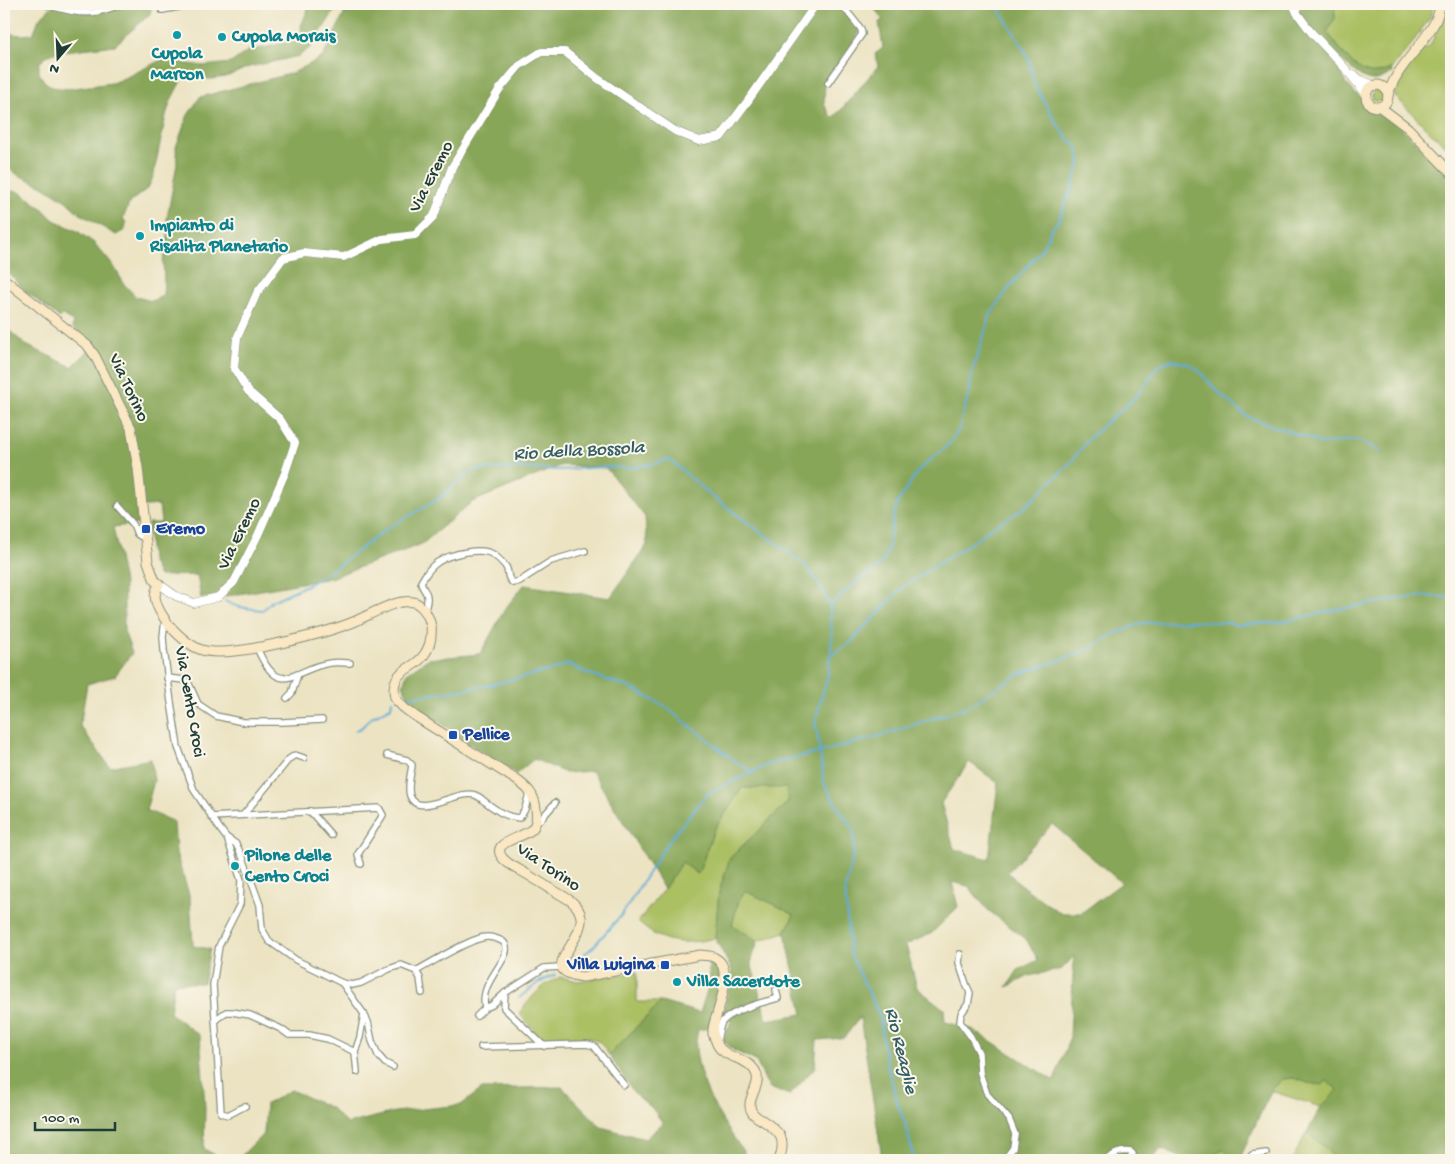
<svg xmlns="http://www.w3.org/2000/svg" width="1455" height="1164" font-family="'Gochi Hand',sans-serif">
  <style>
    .green { fill: #abbf63; stroke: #657e4c }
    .forest { fill: #88a659; stroke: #547246; fill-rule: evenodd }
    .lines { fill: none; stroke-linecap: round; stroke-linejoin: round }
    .stream { stroke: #5facd8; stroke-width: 2 }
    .minor-casing { stroke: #86907b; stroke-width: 8 }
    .tertiary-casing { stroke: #86907b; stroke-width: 9 }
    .secondary-casing { stroke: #86907b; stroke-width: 11 }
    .minor { stroke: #fff; stroke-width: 5.5 }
    .tertiary { stroke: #fff; stroke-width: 8 }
    .secondary { stroke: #fae7c3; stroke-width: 9 }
    .culture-dot { fill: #0f9aa8; stroke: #fbf7ec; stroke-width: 2 }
    .transit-dot { fill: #1a4fb4; stroke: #fbf7ec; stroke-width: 2 }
    .labels { text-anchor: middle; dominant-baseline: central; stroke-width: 4; stroke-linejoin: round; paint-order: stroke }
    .culture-label { font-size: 18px; font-weight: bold; fill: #0d838f; stroke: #fbf7ec; text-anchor: start }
    .street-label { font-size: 18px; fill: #1f3d34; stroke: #fbf7ec }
    .transit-label { font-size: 18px; font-weight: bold; fill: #164399; stroke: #fbf7ec; text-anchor: start }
    .water-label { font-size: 19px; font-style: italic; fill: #325e65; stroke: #fbf7ec }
  </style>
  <rect width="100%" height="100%" fill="#fbf7ec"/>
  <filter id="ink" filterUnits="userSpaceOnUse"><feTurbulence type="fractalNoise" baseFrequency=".02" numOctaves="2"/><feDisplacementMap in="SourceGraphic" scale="10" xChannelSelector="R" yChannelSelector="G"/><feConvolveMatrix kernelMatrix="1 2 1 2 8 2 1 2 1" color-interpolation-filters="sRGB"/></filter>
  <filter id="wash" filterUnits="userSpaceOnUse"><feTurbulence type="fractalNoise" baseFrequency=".0096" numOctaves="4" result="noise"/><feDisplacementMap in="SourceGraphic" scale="20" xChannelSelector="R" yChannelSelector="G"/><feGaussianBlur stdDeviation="1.12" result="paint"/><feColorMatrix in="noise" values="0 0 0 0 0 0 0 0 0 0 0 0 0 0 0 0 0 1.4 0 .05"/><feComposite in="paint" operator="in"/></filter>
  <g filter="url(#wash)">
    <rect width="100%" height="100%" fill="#ece3c2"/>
    <!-- green -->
    <g class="green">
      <path d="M1334,4H1434L1430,17L1411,45L1391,69L1381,72L1372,74L1361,70L1349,60L1327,32L1335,18Z"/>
      <path d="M1446,4H1451V150L1435,137L1394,95L1399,79L1422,50L1430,46L1443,17Z"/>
      <circle cx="1377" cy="96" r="5.5"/>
      <path d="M787,787L789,802L730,858L719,892L715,938C685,945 662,945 638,922L664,889L682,861L698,874L714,830L742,788Z"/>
      <path d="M745,891L776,905L794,915L785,932L758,941L732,925L739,900Z"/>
      <path d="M637,972V1002H661L609,1055L600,1042L589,1038L544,1042L519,1013L534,995L545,985L560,977L578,981Z"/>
      <path d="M1294,1078L1308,1083L1322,1085L1327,1080L1338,1090L1321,1107L1271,1091L1282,1079Z"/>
      <path d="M1307,1132L1331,1154V1160H1292Z"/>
      <path d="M1224,1150L1233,1157L1230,1160H1209L1217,1152Z"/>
    </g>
    <!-- forest -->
    <g class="forest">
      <path d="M54,4H152L150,14L115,45L57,52L46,56L39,64V73L44,81L52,87L68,89L112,83L129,76L161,60L203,66L231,63L249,50L264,48L283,43L297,42L302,35L301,26L309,7L317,4H339L311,47L299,56L249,67L226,77L210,79L183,77L171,100L166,115L153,177L148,188L130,202L123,218L126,223L125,230L116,235L79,213L66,201L43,186L18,175L4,164V33L21,35L33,34L39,19Z"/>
      <path d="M349,4H838L860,32L825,82L824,104L832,118L841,110L878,66L875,54L883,48L879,22L883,20L871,4H1334L1335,18L1327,32C1338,46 1353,72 1372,73C1378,74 1385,71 1391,69L1392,73C1387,75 1382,79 1377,80C1362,82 1349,66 1339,58V66L1345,82L1355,93L1361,97L1367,108L1379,112L1401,127L1451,177V1160H1331V1154L1307,1132L1321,1107L1338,1090L1327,1081L1322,1085L1308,1083L1294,1078L1282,1079L1271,1091L1241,1156V1160H1230L1233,1157L1224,1150L1217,1152L1209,1160H1187L1161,1149L1151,1160H880L882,1158L860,1017L844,1038L817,1040L815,1067L790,1095L769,1088L756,1061L733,1050L723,1040L731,1022L724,1012L732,970L715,938L719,892L730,858L788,802L787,788H742L714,830L698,874L682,862L664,889L592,771L566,773L534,759L516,774L473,746L410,701L403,685L407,673L428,659L480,654L505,609L524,585L610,598L647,545L645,517L606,468L562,465L472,502L422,544L330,578L227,596L201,598L197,575L159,576L151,560L148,523H161L159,505L136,507L138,524L113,527L124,583V631L132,653L115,676L87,684L80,726L110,767L151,759L154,781L146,810L174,822L176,853L190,898L193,946L210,949L203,983H174L170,1013L200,1036L205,1108L204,1149L225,1160H4V326L26,345L72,367L93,346L72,327L74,323L63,315L60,318L29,294L4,269V240L8,235L4,223V197L14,190L23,194L43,209L54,220L77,231L94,243L115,268L124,284L136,297L152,301L163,295L164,280L163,261L168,237L167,218L177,164L176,147L188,115L200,97L293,73L323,57ZM969,762L998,783L989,859L954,849L941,803ZM1052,824L1122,883L1081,913H1060L1018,883L1008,872ZM952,882L968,886L988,910L1026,939L1038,960L1018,970L1007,987L1029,976L1062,969L1074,956L1070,1037L1054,1081L972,1029L945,1022L944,1009L917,988L906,945L932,933L958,907ZM745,891L776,905L794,915L785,932L803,1014L767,1020L751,963L758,941L732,925L739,900Z"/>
      <path d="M708,962C734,974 712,1008 709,1028L698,1030C697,1036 695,1043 696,1049C700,1092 726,1126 749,1160H237L264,1133L266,1104L291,1090L331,1108L347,1124L395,1112L461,1105L482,1089L562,1087L601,1127L645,1139L663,1123L652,1108L635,1094L609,1055L661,1002L700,1013L710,981Z"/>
    </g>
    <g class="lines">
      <!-- stream -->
      <g class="stream">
        <path d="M225,601C236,608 251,609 263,610L272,601L309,584L328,573L388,528L437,500L463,477L475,470L517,468L558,470L603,467L631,468L658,463L669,459L713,497L803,563L816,580L824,593L830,606L832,639L828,675L818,710L815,726L817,731L824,783L838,808L852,827L854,832V851L845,890L850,953L881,1019L882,1038L887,1064L900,1111L906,1125L914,1160"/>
        <path d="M830,606L857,581L879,566L884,559L888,550L892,523L897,504L917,472L949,444L958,431L970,390L971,376L990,315L1008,289L1041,250L1052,228L1057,223L1068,198L1080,164L1079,152L1076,145L1068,139L1057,124L1034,84L1029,60L1025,51L996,4"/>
        <path d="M830,656L849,644L904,586L980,537L986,531L1024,508L1071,462L1085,443L1104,424L1125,407L1141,391L1159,365L1171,360L1189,364L1196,368L1222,396L1248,417L1324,444L1355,440L1369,445L1380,452"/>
        <path d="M401,698L463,690C473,687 483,687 494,684C519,678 544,673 569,664L584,672L631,688L666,707L727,755L752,772"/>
        <path d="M356,730L361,728L372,717L391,707L392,701"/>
        <path d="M568,968L593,947L623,913L667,843L707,794L769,764L820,752L883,735L967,707L1019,674L1083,652L1114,634L1142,623L1190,621L1231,623L1234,625L1282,622L1334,610L1397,599L1424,596L1447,597L1451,596"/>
        <path d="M519,998L538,983L555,975"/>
      </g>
    </g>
  </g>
  <g filter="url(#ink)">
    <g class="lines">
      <defs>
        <g id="minor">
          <path d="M44,4C74,13 92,18 121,4"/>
          <path d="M162,10L195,4"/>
          <path d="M828,83L862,34L861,29L841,4"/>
          <path d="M4,167L5,171L4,173"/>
          <path d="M117,506L133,524L137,534L145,539"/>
          <path d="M425,610C426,605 429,598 426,593C424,589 422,588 421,582C425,575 431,566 438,562C450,554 482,546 494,555C499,559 505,564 507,569C509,577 507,577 513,583L520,581L551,561L585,551"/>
          <path d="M165,620L163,637L164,650L171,702L178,747L194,790L220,829L226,837L236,844L243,858L260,905L262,929L269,941L296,960L342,983L364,1014L368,1022L372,1041L378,1055L385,1063L393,1067"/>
          <path d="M257,648C280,701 294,668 330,663C336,662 343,663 350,663"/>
          <path d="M167,678L184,680L189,684L198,704L216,716L243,722H283L322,720"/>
          <path d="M287,698L292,693L298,674"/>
          <path d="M387,755L407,760L412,765C411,774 407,787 410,796C418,819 458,789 475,795C478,796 482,799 484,801C496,810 505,817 519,818C528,809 525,802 530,792"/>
          <path d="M310,811L331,835"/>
          <path d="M244,814L289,759L295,755L304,758"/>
          <path d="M211,817L379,808L383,815L358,854L361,864"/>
          <path d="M536,823L541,819L555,803"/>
          <path d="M227,838L241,880L240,904L219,946L213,985L221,1113L228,1115L245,1106"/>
          <path d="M960,954L959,963L966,984L970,993L968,1004L961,1014L960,1022L971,1037L979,1053L980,1073L987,1094L1009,1119L1015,1134L1013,1148L1004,1160"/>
          <path d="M416,971C431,963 472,937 487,937C491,937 498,939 502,941C507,944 507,950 505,955C497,973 480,987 485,1008L492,1005L505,993"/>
          <path d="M342,983L352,985L361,983L389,969L401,965L416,971L420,978L422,993"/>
          <path d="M477,1016L485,1008"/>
          <path d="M215,1020L226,1012H232L250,1015L281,1029L289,1035H309L328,1039L355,1052L360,1037L364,1014"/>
          <path d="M717,1042C718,1036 719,1028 722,1022C732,1010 763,1002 778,998L776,990"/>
          <path d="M544,1046L504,1008L505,993L544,968L561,967"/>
          <path d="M481,1047L587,1044L594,1046L624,1085"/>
          <path d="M355,1052L357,1072"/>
          <path d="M1105,1160C1114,1154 1120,1150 1131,1152L1133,1154L1129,1160"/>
          <path d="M1248,1160L1252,1155L1266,1153"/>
        </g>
        <g id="tertiary">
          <path d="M1293,4L1297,13L1311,32L1344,67L1367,95"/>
          <path d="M1355,75L1359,79L1375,86"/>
          <path d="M159,584L176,596L194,603L218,597L234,582L258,535L285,473L295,443L280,419L248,391L234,368L237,338L257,293L283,258L304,253L344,257L382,239L415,235L434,216L452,167L499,90L519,66L541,52H565L597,78L675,131L699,141L721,137L750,98L816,4"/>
        </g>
        <g id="secondary">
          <circle cx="1377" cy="96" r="11"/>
          <path d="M1388,95C1396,67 1421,48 1435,22C1438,16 1439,10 1441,4"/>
          <path d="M1380,107L1408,128L1451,173"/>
          <path d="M4,279L88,346L95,356L131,428L138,468L148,562L155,581L157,582L159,584C158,587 157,588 156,591C152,602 163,617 169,625C178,635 189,646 202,650C230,659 322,634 351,623C367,617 402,594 418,604C425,609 429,617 431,626C432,636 430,647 424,655C414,670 394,668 394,691C394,696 396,701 400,704C404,709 410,712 415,716L518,781C522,784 527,788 530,792C536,800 540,821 532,829C523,839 482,842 508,863C523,872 537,880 551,889C558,893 565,897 571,901C576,905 580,911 581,917C582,922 580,927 578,932C568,955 544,972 583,977L700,955C705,956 711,955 715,958C732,966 722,998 718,1011C716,1018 712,1026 713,1034C714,1037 716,1041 717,1044C724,1058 743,1057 752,1067C767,1082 745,1097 751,1110C753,1115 758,1118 762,1120C780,1132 787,1138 779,1160"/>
        </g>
      </defs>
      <!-- minor casing -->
      <use href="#minor" class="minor-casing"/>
      <!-- tertiary casing -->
      <use href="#tertiary" class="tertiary-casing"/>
      <!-- secondary casing -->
      <use href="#secondary" class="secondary-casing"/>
      <!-- minor -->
      <use href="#minor" class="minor"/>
      <!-- tertiary -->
      <use href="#tertiary" class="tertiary"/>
      <!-- secondary -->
      <use href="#secondary" class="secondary"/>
    </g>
  </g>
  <!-- markers -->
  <g class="culture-dot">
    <circle cx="177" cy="35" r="5"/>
    <circle cx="222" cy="37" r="5"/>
    <circle cx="140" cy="236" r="5"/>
    <circle cx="235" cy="866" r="5"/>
    <circle cx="677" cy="982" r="5"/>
  </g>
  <g class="transit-dot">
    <rect x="141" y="524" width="10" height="10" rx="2.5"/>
    <rect x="448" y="730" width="10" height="10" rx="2.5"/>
    <rect x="660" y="960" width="10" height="10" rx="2.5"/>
  </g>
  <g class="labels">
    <!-- culture labels -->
    <g class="culture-label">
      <text x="232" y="37">Cupola Morais</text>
      <text x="177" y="54" text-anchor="middle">Cupola<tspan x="177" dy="21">Marcon</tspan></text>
      <text x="150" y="226">Impianto di<tspan x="150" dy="21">Risalita Planetario</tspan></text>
      <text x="245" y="856">Pilone delle<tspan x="245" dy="21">Cento Croci</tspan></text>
      <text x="687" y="982">Villa Sacerdote</text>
    </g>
    <!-- street labels -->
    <g class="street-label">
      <text transform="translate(432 177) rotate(-63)">Via Eremo</text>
      <text transform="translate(128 388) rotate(65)">Via Torino</text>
      <text transform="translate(240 534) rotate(-64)">Via Eremo</text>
      <text transform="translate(189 702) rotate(80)">Via Cento Croci</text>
      <text transform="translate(548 868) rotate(34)">Via Torino</text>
    </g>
    <!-- transit labels -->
    <g class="transit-label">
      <text x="156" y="529">Eremo</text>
      <text x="463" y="735">Pellice</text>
      <text x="655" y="965" text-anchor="end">Villa Luigina</text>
    </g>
    <!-- water labels -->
    <g class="water-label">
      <text transform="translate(579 452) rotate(-3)">Rio della Bossola</text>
      <text transform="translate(900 1051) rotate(76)">Rio Reaglie</text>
    </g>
  </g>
  <!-- margin -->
  <rect width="1455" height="1164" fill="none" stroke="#fbf7ec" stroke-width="20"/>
  <!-- north arrow -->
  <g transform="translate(58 58) rotate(199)" stroke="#fbf7ec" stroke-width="4" paint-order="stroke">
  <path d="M0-4L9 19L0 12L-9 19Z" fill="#1f3d34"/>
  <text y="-8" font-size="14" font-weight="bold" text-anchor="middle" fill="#1f3d34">N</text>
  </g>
  <!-- scale -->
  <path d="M35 1122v8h80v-8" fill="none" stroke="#1f3d34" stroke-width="2.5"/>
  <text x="42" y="1122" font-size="15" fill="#1f3d34" stroke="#fbf7ec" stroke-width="4" paint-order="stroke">100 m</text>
</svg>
